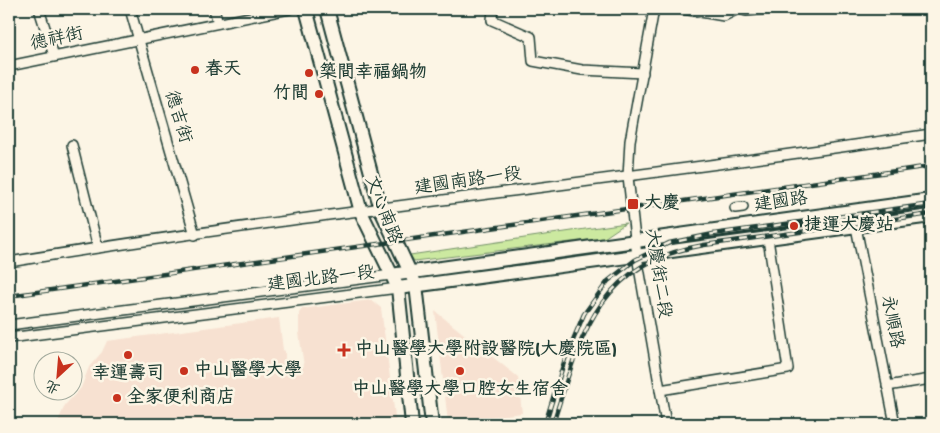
<svg xmlns="http://www.w3.org/2000/svg" width="940" height="433" font-family="'Gochi Hand','LXGW WenKai TC',sans-serif">
  <style>
    .built { fill: #f7e1d1 }
    .green { fill: #cce9a0; stroke: #76936a }
    .lines { fill: none; stroke-linecap: round; stroke-linejoin: round }
    .street-casing { stroke: #1f3d34; stroke-width: 12 }
    .secondary-casing { stroke: #1f3d34; stroke-width: 16 }
    .street { stroke: #fcf5e5; stroke-width: 9 }
    .secondary { stroke: #fcf5e5; stroke-width: 12 }
    .rail-casing { stroke: #1f3d34; stroke-width: 4.5 }
    .rail { stroke: #fcf5e5; stroke-width: 2.5; stroke-dasharray: 8; stroke-linecap: butt }
    .poi-dot { fill: #c8321e; stroke: #fcf5e5; stroke-width: 2 }
    .labels { text-anchor: middle; dominant-baseline: central; stroke-width: 5; stroke-linejoin: round; paint-order: stroke }
    .street-label { font-size: 18px; fill: #1f3d34; stroke: #fcf5e5 }
    .poi-label { font-size: 18px; font-weight: bold; fill: #1f3d34; stroke: #fcf5e5; text-anchor: start }
  </style>
  <rect width="100%" height="100%" fill="#fcf5e5"/>
  <filter id="ink" filterUnits="userSpaceOnUse"><feTurbulence type="fractalNoise" baseFrequency=".02" numOctaves="2"/><feDisplacementMap in="SourceGraphic" scale="10" xChannelSelector="R" yChannelSelector="G"/><feConvolveMatrix kernelMatrix="1 2 1 2 8 2 1 2 1" color-interpolation-filters="sRGB"/></filter>
  <g filter="url(#ink)">
    <!-- built -->
    <g class="built">
      <path d="M371,300L381,308L396,424H57L65,405L81,388L89,367L102,352L107,341L279,318L283,350L285,351V362L282,368L304,366L299,333V313L302,309Z"/>
      <path d="M435,311L518,377L522,413L448,422Z"/>
    </g>
    <!-- green -->
    <path class="green" d="M626,223L604,238L414,261L410,255Z"/>
    <g class="lines">
      <defs>
        <g id="street">
          <path d="M39,9L54,56"/>
          <path d="M130,9L195,235"/>
          <path d="M214,9L218,23"/>
          <path d="M493,9L492,20L531,37L533,61L582,70L643,73"/>
          <path d="M654,9L630,141L628,177L637,256L666,424"/>
          <path d="M683,9L724,16L738,9"/>
          <path d="M741,9L746,11L768,9"/>
          <path d="M9,66L289,9"/>
          <path d="M72,145L98,248"/>
          <path d="M735,208L743,207"/>
          <path d="M856,227L895,424"/>
          <path d="M9,262C315,212 624,180 931,134"/>
          <path d="M9,325L391,275"/>
          <path d="M9,338L398,288"/>
          <path d="M887,386L931,379"/>
          <path d="M660,390L788,369L768,239"/>
        </g>
        <g id="secondary">
          <path d="M306,9L361,212L398,288L412,424"/>
          <path d="M327,9L381,210L416,285L432,424"/>
          <path d="M391,275L931,200"/>
          <path d="M398,288L931,216"/>
        </g>
      </defs>
      <!-- street casing -->
      <use href="#street" class="street-casing"/>
      <!-- secondary casing -->
      <use href="#secondary" class="secondary-casing"/>
      <!-- street -->
      <use href="#street" class="street"/>
      <!-- secondary -->
      <use href="#secondary" class="secondary"/>
      <defs>
        <g id="rail">
          <path d="M9,296L931,166"/>
          <path d="M545,424L565,359L584,314L608,281L635,260L669,243L713,234L931,204"/>
          <path d="M553,424C581,333 598,263 704,245L931,214"/>
        </g>
      </defs>
      <!-- rail casing -->
      <use href="#rail" class="rail-casing"/>
      <!-- rail -->
      <use href="#rail" class="rail"/>
    </g>
  </g>
  <!-- markers -->
  <g class="poi-dot">
    <circle cx="195" cy="70" r="5"/>
    <circle cx="309" cy="73" r="5"/>
    <circle cx="319" cy="94" r="5"/>
    <rect x="627" y="198" width="12" height="12" rx="2.5"/>
    <circle cx="794" cy="226" r="5"/>
    <path d="M341.5 342.5h5v5h5v5h-5v5h-5v-5h-5v-5h5z"/>
    <circle cx="128" cy="355" r="5"/>
    <circle cx="184" cy="371" r="5"/>
    <circle cx="460" cy="371" r="5"/>
    <circle cx="117" cy="398" r="5"/>
  </g>
  <g class="labels">
    <!-- street labels -->
    <g class="street-label">
      <text transform="translate(57 40) rotate(-12)">德祥街</text>
      <text transform="translate(177 117) rotate(73)">德吉街</text>
      <text transform="translate(468 182) rotate(-8)">建國南路一段</text>
      <text transform="translate(781 203) rotate(-8)">建國路</text>
      <text transform="translate(382 210) rotate(69)">文心南路</text>
      <text transform="translate(657 274) rotate(81)">大慶街二段</text>
      <text transform="translate(321 280) rotate(-7)">建國北路一段</text>
      <text transform="translate(891 322) rotate(79)">永順路</text>
    </g>
    <!-- poi labels -->
    <g class="poi-label">
      <text x="205" y="70">春天</text>
      <text x="319" y="73">築間幸福鍋物</text>
      <text x="309" y="94" text-anchor="end">竹間</text>
      <text x="644" y="204">大慶</text>
      <text x="804" y="226">捷運大慶站</text>
      <text x="355" y="350">中山醫學大學附設醫院(大慶院區)</text>
      <text x="194" y="371">中山醫學大學</text>
      <text x="128" y="374" text-anchor="middle">幸運壽司</text>
      <text x="460" y="390" text-anchor="middle">中山醫學大學口腔女生宿舍</text>
      <text x="127" y="398">全家便利商店</text>
    </g>
  </g>
  <!-- margin -->
  <rect width="940" height="433" fill="none" stroke="#fcf5e5" stroke-width="30"/>
  <rect x="15" y="15" width="910" height="403" fill="none" stroke="#1f3d34" stroke-width="2" filter="url(#ink)"/>
  <!-- north arrow -->
  <g transform="translate(58 376) rotate(206)"><circle r="24" fill="#fcf5e5" stroke="#a4ab9e"/>
  <path d="M0-4L9 19L0 12L-9 19Z" fill="#c8321e"/>
  <text y="-8" font-size="14" font-weight="bold" text-anchor="middle" fill="#1f3d34">北</text>
  </g>
</svg>
